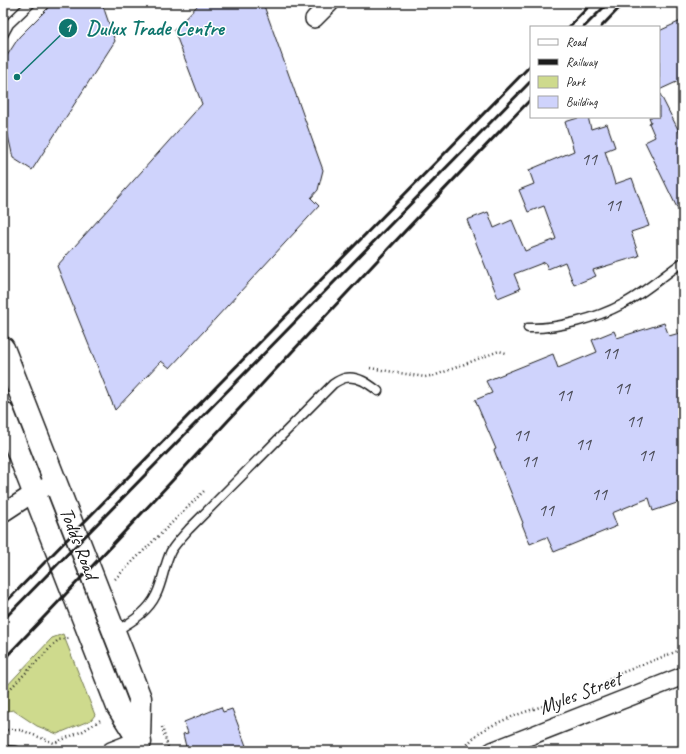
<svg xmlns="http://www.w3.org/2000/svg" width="686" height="754" font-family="Caveat,sans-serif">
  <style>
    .green { fill: #ceda8d; stroke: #757b54 }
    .building { fill: #cfd3fc; stroke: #1c1c1c }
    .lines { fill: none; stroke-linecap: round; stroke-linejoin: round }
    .lane-casing { stroke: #1c1c1c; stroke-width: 11 }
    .street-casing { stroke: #1c1c1c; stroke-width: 20 }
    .secondary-casing { stroke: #1c1c1c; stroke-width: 25 }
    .path { stroke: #1c1c1c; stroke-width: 2.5; stroke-dasharray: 1 3; stroke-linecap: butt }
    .lane { stroke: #fff; stroke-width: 8 }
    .street { stroke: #fff; stroke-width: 17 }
    .secondary { stroke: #fff; stroke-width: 22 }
    .rail { stroke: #1c1c1c; stroke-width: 3 }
    .labels { text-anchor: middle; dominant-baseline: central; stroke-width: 3; stroke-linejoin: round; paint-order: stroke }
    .number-label { font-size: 18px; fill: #494a54 }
    .street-label { font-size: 20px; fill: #1c1c1c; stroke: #fff }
    .leader { fill: none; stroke: #0f766e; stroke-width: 1.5 }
    .callout-dot { fill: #0f766e; stroke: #fff; stroke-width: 1.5 }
    .mark-label { font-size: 12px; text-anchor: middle; font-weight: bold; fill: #fff }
    .callout-label { font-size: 21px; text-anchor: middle; font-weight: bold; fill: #0f766e; stroke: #fff; stroke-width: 3; stroke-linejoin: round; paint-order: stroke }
  </style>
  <rect width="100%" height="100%" fill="#fff"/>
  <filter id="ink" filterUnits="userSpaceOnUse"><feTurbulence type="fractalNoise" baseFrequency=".025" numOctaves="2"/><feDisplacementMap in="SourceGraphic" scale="8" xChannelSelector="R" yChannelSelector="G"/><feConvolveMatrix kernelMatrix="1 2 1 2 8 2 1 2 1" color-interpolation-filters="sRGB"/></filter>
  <g filter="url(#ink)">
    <!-- green -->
    <path class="green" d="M63,634L95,715L91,720L57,734L37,726L13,710L3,712V690L52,638Z"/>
    <!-- building -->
    <g class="building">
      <path d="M53,3H102L115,41L32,170L13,158L3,113V62L19,37Z"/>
      <path d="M200,3H263L323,170L318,190L311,198L319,206L170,368L161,361L115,410L57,266L202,104L174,30Z"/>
      <path d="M683,20V79L659,90V31Z"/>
      <path d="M659,92L683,139V220L645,142L655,137L649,123L651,122L649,117H659Z"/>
      <path d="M581,117H588L591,129L607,124L615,147L605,151L615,184L632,178L649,226L631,232L639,256L593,270L596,276L574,285L565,262L548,269L545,262L514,274L520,289L498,298L467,220L488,212L494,228L512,220L525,251L556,239L544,206L528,212L519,190L534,184L529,170L574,151L565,122Z"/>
      <path d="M664,323L669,336L683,332V501L653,511L649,498L612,513L617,526L554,552L547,537L530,544L522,524L523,523L494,450L496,449L475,400L492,393L486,381L553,354L558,368L597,352L592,340L614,331L617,338Z"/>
      <path d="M221,707L223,712L232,709L248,751H187L183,734L188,733L184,722Z"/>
    </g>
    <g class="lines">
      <defs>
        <g id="lane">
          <path d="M3,35L9,24L31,3"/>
          <path d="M528,328C557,329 597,318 623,304C644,293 663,276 683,262"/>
          <path d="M115,631C131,623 148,612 156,595C163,581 164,565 171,551C176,543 183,536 189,529L333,384C336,382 341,379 345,378C357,375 369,384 378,391"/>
          <path d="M3,750L16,751"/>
        </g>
        <g id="street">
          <path d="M314,19L330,3"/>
          <path d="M3,513L26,498L55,482"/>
          <path d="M111,751L139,740"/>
          <path d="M492,751L683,676"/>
        </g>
        <g id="secondary">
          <path d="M3,348L140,698L139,740"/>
          <path d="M3,413L118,707L140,742"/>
        </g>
      </defs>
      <!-- lane casing -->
      <use href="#lane" class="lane-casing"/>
      <!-- street casing -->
      <use href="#street" class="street-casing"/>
      <!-- secondary casing -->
      <use href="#secondary" class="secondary-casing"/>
      <!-- path -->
      <g class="path">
        <path d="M370,368L412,375L425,377L436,375L499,351L506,353"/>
        <path d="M3,489L6,482"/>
        <path d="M115,579L205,490"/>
        <path d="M601,688L607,681L616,675L683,649"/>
        <path d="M3,696L58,640L70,638"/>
        <path d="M162,727L169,751"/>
        <path d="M3,730H21L54,743L83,731L102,719"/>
        <path d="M463,751C467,744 473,738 479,733C496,721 546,703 566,701"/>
      </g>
      <!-- lane -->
      <use href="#lane" class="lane"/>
      <!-- street -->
      <use href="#street" class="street"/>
      <!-- secondary -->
      <use href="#secondary" class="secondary"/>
      <!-- rail -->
      <g class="rail">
        <path d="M569,27L592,3"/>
        <path d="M584,27L608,3"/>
        <path d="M601,27L624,3"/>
        <path d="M3,605L531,65"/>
        <path d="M3,620L531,81"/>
        <path d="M3,660C181,475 352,283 531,99"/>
      </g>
    </g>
  </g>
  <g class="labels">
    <!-- number labels -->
    <g class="number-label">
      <text x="589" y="159">11</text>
      <text x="613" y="205">11</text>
      <text x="610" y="353">11</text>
      <text x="622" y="388">11</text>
      <text x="564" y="395">11</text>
      <text x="634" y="421">11</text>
      <text x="521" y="435">11</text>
      <text x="583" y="444">11</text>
      <text x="646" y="455">11</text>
      <text x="529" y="461">11</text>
      <text x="599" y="494">11</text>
      <text x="546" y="510">11</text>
    </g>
    <!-- street labels -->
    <g class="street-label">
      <text transform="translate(79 543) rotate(69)">Todds Road</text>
      <text transform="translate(580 693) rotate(-21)">Myles Street</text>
    </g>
  </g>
  <!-- callouts -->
  <path class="leader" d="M17 77L68 28"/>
  <g class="callout-dot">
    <circle cx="17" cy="77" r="4"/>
    <circle cx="68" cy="28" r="10"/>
  </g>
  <g class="mark-label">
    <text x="68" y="32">1</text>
  </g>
  <g class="callout-label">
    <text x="155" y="35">Dulux Trade Centre</text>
  </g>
  <!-- margin -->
  <rect width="686" height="754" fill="none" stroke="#fff" stroke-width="16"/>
  <rect x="8" y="8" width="670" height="738" fill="none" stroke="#1c1c1c" stroke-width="1.5" filter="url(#ink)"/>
  <!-- legend -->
  <rect x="530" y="26" width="130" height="92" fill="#ffffff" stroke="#a4a4a4"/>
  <rect x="538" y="39" width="20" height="6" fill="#ffffff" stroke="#a4a4a4"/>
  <text x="566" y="46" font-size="12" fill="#1c1c1c">Road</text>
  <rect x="538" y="59" width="20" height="6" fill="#1c1c1c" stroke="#a4a4a4"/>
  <text x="566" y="66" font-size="12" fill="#1c1c1c">Railway</text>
  <rect x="538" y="76" width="20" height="12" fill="#ceda8d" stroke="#a4a4a4"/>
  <text x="566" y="86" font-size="12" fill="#1c1c1c">Park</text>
  <rect x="538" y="96" width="20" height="12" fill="#cfd3fc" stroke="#a4a4a4"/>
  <text x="566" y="106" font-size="12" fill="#1c1c1c">Building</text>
</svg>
